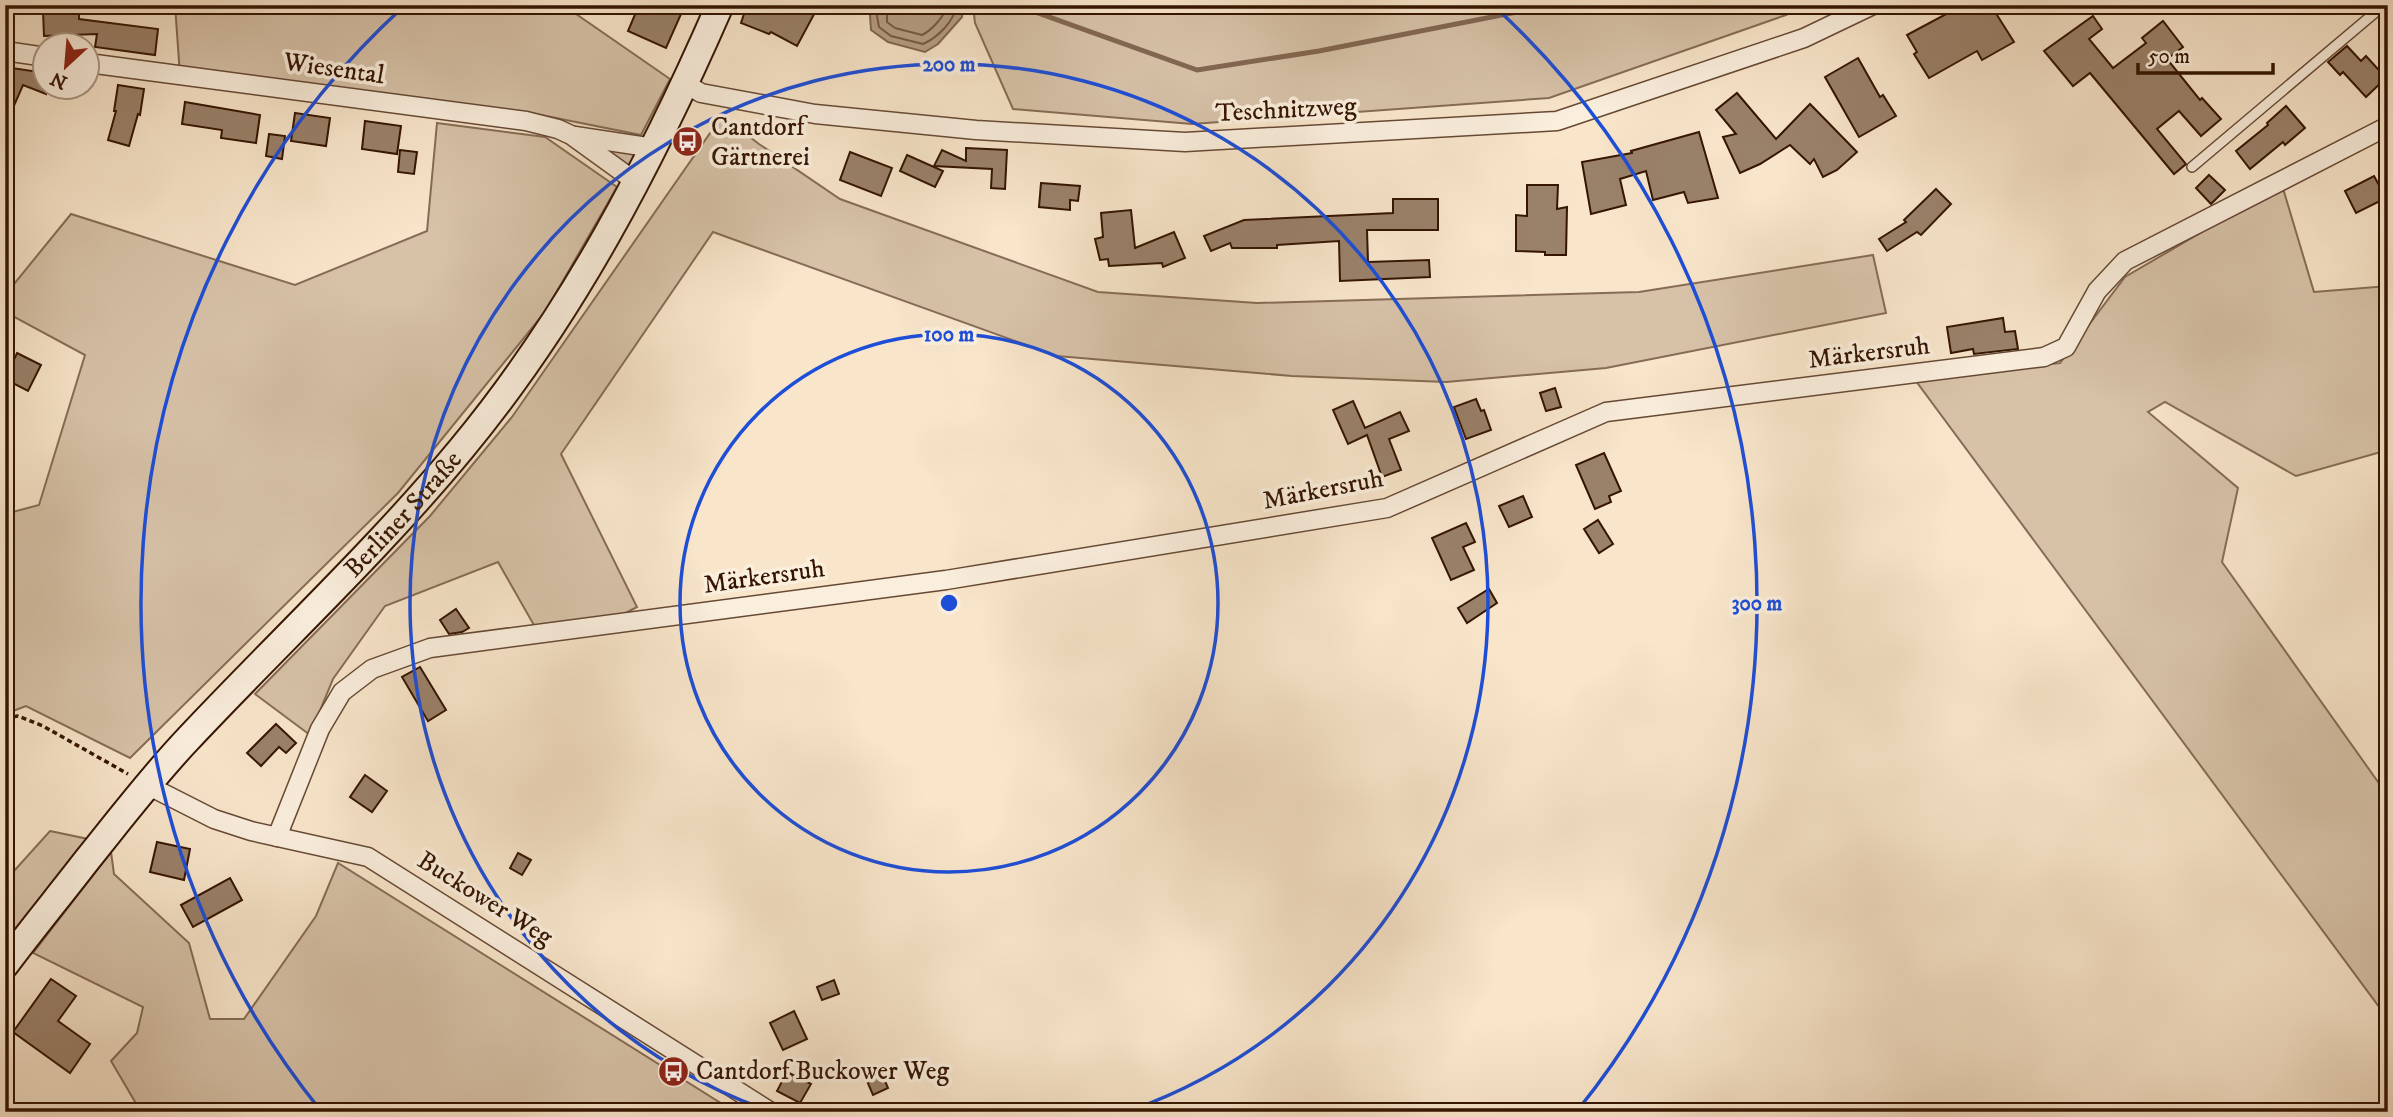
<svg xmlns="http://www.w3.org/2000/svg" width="2393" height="1117" font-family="'IM FELL DW Pica',serif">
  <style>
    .green { fill: #d7c2a8; stroke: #866c55; stroke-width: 2 }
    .water { fill: #b69e86; stroke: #826751; stroke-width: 2 }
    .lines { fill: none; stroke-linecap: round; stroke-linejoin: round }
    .shore { stroke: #765a44; stroke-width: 2 }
    .stream { stroke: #826751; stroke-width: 5 }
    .building { fill: #9a816a; stroke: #351502; stroke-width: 2 }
    .service-casing { stroke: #664934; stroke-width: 12 }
    .minor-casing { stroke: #664934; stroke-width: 21 }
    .secondary-casing { stroke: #351502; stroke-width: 30 }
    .path { stroke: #351502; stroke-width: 3.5; stroke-dasharray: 5 3.5; stroke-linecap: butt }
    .service { stroke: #faeedd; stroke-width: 9 }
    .minor { stroke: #faeedd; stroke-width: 18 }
    .secondary { stroke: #faeedd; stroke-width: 26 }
    .ring { fill: none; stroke: #1d4ed8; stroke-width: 3.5 }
    .labels { text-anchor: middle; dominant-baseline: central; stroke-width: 7; stroke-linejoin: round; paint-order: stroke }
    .street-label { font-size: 26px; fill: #351502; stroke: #faeedd }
    .poi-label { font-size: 26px; fill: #351502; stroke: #faeedd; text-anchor: start }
    .centre { fill: #1d4ed8; stroke: #faeedd; stroke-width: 3.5 }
    .ring-label { font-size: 21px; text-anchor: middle; font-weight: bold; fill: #1d4ed8; stroke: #faeedd; stroke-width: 7; stroke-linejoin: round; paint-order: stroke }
  </style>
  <rect width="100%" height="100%" fill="#f8e5ca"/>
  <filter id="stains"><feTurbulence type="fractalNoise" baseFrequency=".00286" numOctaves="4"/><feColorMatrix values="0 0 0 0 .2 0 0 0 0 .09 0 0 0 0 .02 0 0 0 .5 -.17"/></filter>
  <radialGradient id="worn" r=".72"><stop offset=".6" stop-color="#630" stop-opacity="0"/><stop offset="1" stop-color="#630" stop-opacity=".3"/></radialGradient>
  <!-- green -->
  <g class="green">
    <path d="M175,5H563L670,79L641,135L531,113L180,75Z"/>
    <path d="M973,5H1804L1786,15L1549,98L1192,124L1013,109L975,23Z"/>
    <path d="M722,116L759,144L840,199L1098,292L1257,303L1639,292L1873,255L1886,313L1606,368L1446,382L1292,376L1057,356L713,232L561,454L637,607L620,616L535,627L498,562L385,606L333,679L310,735L255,694L430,516L512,417Z"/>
    <path d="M437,123L545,137L617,187L545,312L398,493L130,758L26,706L5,714V514L39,505L85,355L5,312V295L71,214L295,285L427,231Z"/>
    <path d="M597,143L635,153L636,157L630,165H627Z"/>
    <path d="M2282,185L2314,292L2388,286V450L2296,476L2165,402L2148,412L2238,488L2222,562L2388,796V1019L1913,377L2060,363L2125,277Z"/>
    <path d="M50,831L88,839L5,947V881Z"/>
    <path d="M111,852L114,874L189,943L210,1019H244L316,916L338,863L735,1112H141L111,1061L137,1033L143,1007L33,953Z"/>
  </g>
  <!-- water -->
  <path class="water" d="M872,5H963L962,17L938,44L925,52L888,42L871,30L870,15Z"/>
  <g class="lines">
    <!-- shore -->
    <g class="shore">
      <path d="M878,5L877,16L879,27L891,36L923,44C937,38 955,21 956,5"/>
      <path d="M887,5V22L895,28L922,35C932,30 945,16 947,5"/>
    </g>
    <!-- stream -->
    <path class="stream" d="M1016,5L1197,70L1319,51L1553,5"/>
  </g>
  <!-- building -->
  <g class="building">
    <path d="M639,5H685L666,48L628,31Z"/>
    <path d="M747,5H819L797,46L771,32L769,34L741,23Z"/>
    <path d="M1963,5H2013L1997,15L2014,42L1982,60L1977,51L1929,78L1914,54L1917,52L1907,35Z"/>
    <path d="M79,9V19L158,29L155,55L95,47L97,34L44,36L43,11Z"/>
    <path d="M2093,16L2102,29L2089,39L2113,68L2146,43L2142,38L2163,21L2183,47L2167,59L2200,100L2202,98L2221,119L2201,136L2179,111L2157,129L2186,164L2174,174L2090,73L2073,86L2044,51Z"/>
    <path d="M2347,46L2361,61L2366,56L2386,78L2366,97L2343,72L2340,75L2328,62Z"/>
    <path d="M1858,58L1880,97L1883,95L1896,116L1859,137L1825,77Z"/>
    <path d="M5,67L46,73V94L23,85L5,126Z"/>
    <path d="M118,85L144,89L140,115L138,114L129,146L108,140L116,111H114Z"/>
    <path d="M1737,93L1776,139L1810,104L1857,152L1837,170L1823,177L1814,159L1810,164L1790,145L1760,164L1740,173L1723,137L1736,134L1716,110Z"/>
    <path d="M185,102L260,115L256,143L221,138L222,130L182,124Z"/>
    <path d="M2286,106L2305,128L2285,145L2283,142L2250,169L2236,151L2268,125L2267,123Z"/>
    <path d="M295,113L330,118L326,146L291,141Z"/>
    <path d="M365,121L401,126L397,154L362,149Z"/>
    <path d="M1699,132L1718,198L1688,203L1684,192L1653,200L1646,171L1620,179L1626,205L1591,214L1582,162L1632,153L1631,151Z"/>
    <path d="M269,134L285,136L282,159L266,156Z"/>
    <path d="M966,148L1007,150L1005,189L991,188L992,169L934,166L942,150L966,161Z"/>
    <path d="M400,150L417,152L414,174L398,172Z"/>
    <path d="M850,152L892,168L881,196L840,180Z"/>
    <path d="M907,155L943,171L935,187L900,171Z"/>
    <path d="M2209,175L2225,190L2211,204L2196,188Z"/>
    <path d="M2374,176L2386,198L2356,213L2345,191Z"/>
    <path d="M1041,183L1080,186L1078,201L1070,200V210L1039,207Z"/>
    <path d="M1527,185H1558L1557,209L1567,207L1566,255H1545V252L1516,251V215L1527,216Z"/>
    <path d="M1936,189L1951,204L1921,235L1917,232L1887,251L1879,239L1906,222L1904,220Z"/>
    <path d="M1393,199H1438V230H1367L1368,262L1429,260L1430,277L1340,281L1339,241L1277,245V248H1232L1230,243L1211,251L1204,236L1244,220L1393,213Z"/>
    <path d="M1131,210L1135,248L1174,232L1185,258L1163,267L1162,263L1109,266L1108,259L1100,260L1095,239L1103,237L1101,213Z"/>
    <path d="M2003,318L2005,332L2015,331L2018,349L1974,354L1973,349L1951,353L1947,327Z"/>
    <path d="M17,353L41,365L28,391L5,379Z"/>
    <path d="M1555,388L1561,407L1546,411L1540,393Z"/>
    <path d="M1476,399L1481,411L1484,410L1491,430L1466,439L1454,407Z"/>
    <path d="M1353,401L1365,428L1400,412L1409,431L1389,439L1401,470L1382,477L1367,435L1348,444L1333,410Z"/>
    <path d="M1604,453L1621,491L1609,496L1611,502L1595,509L1576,465Z"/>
    <path d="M1523,496L1532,517L1509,527L1499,506Z"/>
    <path d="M1598,520L1613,544L1599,553L1584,529Z"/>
    <path d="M1466,523L1475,542L1463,547L1474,570L1451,580L1432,538Z"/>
    <path d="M1489,589L1497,603L1467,623L1458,608Z"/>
    <path d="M456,609L469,628L462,632L449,634L440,620Z"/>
    <path d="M420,667L446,710L428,721L402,677Z"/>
    <path d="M276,724L296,743L286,753L279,747L261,766L247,753Z"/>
    <path d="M365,775L387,791L372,812L350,797Z"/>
    <path d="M157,842L190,849L184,880L150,872Z"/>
    <path d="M518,853L531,860L522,875L510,868Z"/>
    <path d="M230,878L242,900L193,927L181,905Z"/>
    <path d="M51,979L76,996L58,1021L90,1044L70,1073L13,1032Z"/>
    <path d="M834,980L839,994L822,1000L817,987Z"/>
    <path d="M794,1011L807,1039L783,1050L770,1023Z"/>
    <path d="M787,1072L811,1084L800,1103L777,1091Z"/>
    <path d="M882,1074L888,1088L873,1095L867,1081Z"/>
  </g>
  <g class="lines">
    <defs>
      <path id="service" d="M2192,167L2384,5"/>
      <g id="minor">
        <path d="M5,51L46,57"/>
        <path d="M88,63L526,121L558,129L571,135L636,182"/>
        <path d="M686,84L701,93L815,114L976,130L1185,142L1557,121L1804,38L1873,5"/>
        <path d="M575,136L654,148"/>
        <path d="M147,785L214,819L251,831L368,857L771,1112"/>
        <path d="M277,837L320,729L342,692L372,669L430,648L946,580L1387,508L1606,412L2044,357L2066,347L2097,291L2125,261L2388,126"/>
      </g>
      <g id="secondary">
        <path id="s1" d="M5,965C32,929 60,895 87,860C120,819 152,777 188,739C279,642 377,551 462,448C572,315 651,163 720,5"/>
      </g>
    </defs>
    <!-- service casing -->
    <use href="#service" class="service-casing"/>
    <!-- minor casing -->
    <use href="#minor" class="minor-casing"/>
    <!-- secondary casing -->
    <use href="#secondary" class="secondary-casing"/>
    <!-- path -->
    <path class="path" d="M5,718L18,716L43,726L128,774"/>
    <!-- service -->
    <use href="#service" class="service"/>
    <!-- minor -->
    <use href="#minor" class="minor"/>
    <!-- secondary -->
    <use href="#secondary" class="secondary"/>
  </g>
  <!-- distance rings -->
  <g class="ring">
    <circle cx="949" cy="603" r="269"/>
    <path d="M769 1111A539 539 0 1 1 1129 1111"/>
    <path d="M321 1111A808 808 0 0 1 403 7M1495 7A808 808 0 0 1 1577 1111"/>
  </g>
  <!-- icons -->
  <defs>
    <symbol id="bus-disc" viewBox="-11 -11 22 22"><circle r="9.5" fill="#8f2418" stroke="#faeedd"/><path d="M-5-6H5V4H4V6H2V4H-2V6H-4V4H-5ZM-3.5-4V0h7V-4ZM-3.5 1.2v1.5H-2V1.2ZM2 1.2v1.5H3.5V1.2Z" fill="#fff"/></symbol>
  </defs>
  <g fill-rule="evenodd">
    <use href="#bus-disc" x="670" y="124" width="35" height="35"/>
    <use href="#bus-disc" x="656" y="1054" width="35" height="35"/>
  </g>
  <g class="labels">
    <!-- street labels -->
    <g class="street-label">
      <text transform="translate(334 69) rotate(8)">Wiesental</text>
      <text transform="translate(1286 110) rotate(-3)">Teschnitzweg</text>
      <text transform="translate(1869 353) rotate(-7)">Märkersruh</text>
      <text transform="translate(1323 490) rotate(-11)">Märkersruh</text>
      <text stroke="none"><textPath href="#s1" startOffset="602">Berliner Straße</textPath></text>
      <text transform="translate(764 577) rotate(-8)">Märkersruh</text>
      <text transform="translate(485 899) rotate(32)">Buckower Weg</text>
    </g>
    <!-- poi labels -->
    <g class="poi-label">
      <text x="711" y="127">Cantdorf<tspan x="711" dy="30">Gärtnerei</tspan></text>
      <text x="696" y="1071">Cantdorf Buckower Weg</text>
    </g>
  </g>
  <circle cx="949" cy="603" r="10" class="centre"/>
  <g class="ring-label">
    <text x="949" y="71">200 m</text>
    <text x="949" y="341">100 m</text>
    <text x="1757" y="610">300 m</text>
  </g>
  <!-- margin -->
  <rect width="2393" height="1117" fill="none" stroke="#f8e5ca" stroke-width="28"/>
  <rect x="7" y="7" width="2379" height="1103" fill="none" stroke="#351502" stroke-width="3.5"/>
  <rect x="14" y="14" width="2365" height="1089" fill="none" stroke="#351502" stroke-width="2"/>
  <!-- north arrow -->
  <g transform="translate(66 66) rotate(206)"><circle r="33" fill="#faeedd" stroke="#ab9785" stroke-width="2"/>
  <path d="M0-5L12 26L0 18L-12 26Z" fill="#8f2418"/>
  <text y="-10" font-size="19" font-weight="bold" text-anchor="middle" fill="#351502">N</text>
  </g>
  <!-- scale -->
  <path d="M2138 63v10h135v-10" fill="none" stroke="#351502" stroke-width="3.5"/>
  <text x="2148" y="63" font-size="21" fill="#351502" stroke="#faeedd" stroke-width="5" paint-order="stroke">50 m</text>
  <rect width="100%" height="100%" filter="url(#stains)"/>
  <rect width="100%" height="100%" fill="url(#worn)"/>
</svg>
